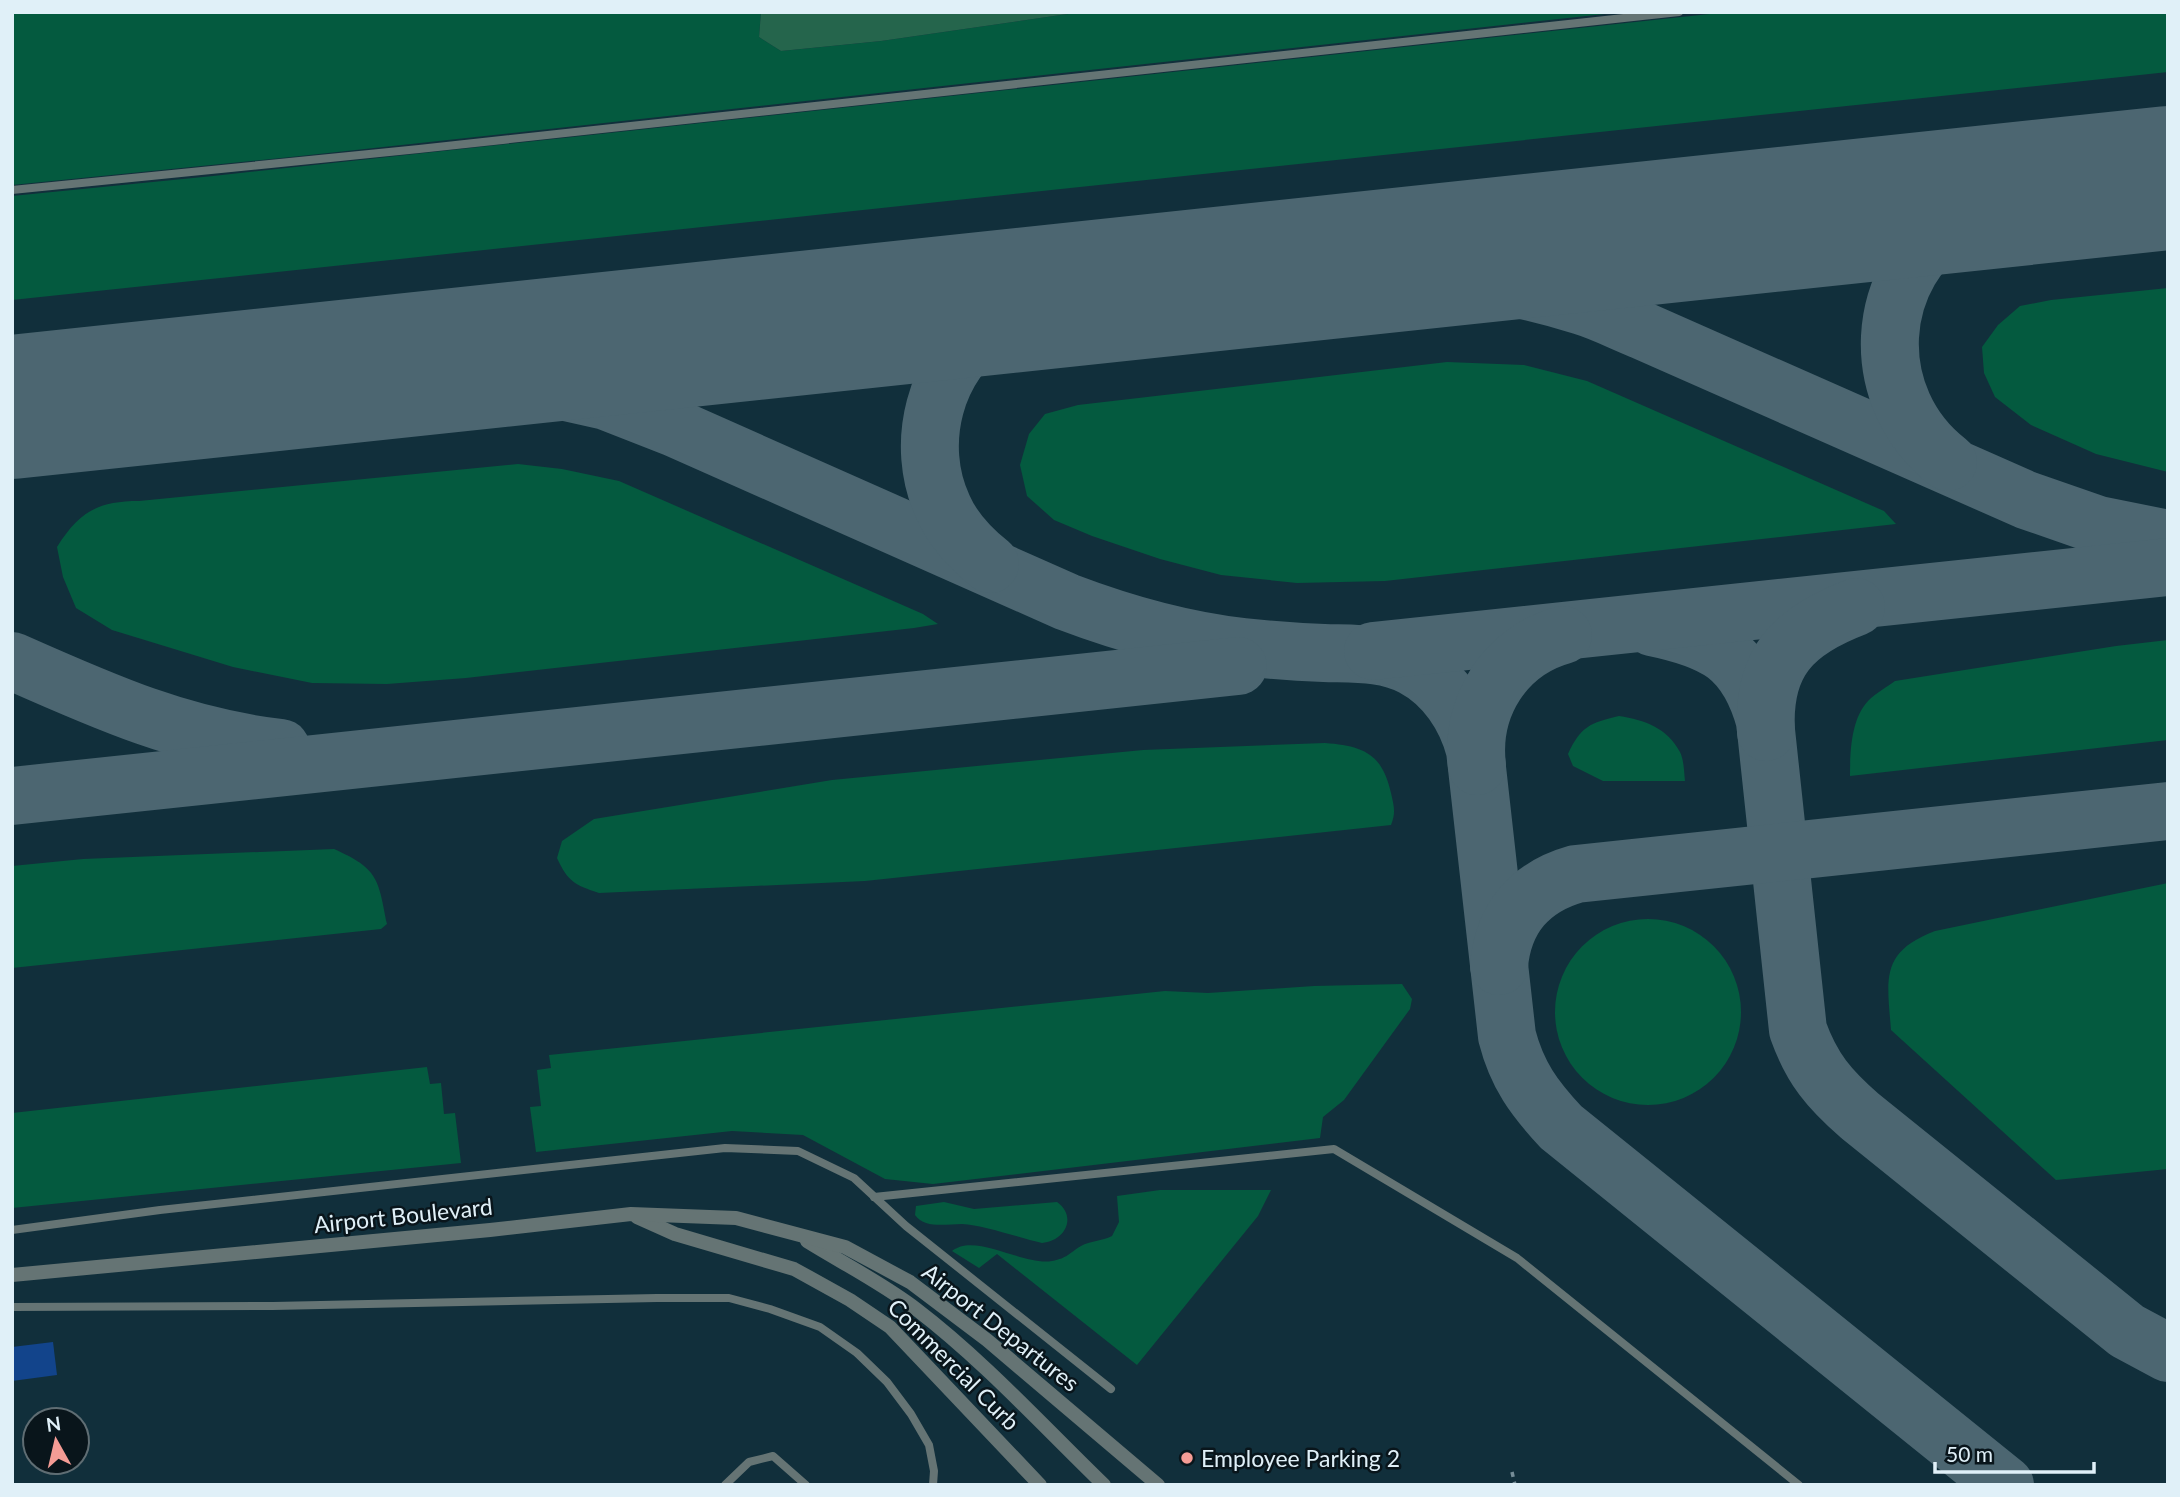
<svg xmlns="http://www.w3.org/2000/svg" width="2180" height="1497" font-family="Lato,sans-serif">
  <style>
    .green { fill: #045a3f }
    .forest { fill: #25654c }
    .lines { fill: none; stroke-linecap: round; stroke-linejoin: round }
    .taxiway { stroke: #4c6671; stroke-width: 58 }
    .runway { stroke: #4c6671; stroke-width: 144 }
    .building { fill: #12448b }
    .path { stroke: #758d97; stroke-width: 3.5; stroke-dasharray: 5 5; stroke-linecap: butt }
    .service { stroke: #657474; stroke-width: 8 }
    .tertiary { stroke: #657474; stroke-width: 14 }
    .poi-dot { fill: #f59c95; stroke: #09151b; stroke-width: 2.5 }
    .labels { text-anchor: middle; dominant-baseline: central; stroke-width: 5; stroke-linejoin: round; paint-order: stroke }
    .street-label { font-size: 23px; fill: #e0f0f8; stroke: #09151b }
    .poi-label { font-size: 23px; fill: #e0f0f8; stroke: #09151b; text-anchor: start }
  </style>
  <rect width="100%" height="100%" fill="#112f3b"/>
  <!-- green -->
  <g class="green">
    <path d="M12,12H761L759,37L781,51L881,41L1081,12H1623L291,157L12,185Z"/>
    <path d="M1728,12H2168V72L12,300V196L213,176Z"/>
    <path d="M2168,288V472L2096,454L2031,425L1995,397L1984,373L1982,347L1998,325L2020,306L2051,300Z"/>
    <path d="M1447,362L1524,365L1587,381L1884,511L1896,524L1385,581L1297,583L1221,575L1160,559L1092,536L1054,520L1027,496L1020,465L1029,434L1045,414L1078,405Z"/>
    <path d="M518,464L562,469L619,481L923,614L938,624L914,628L466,678L387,684L312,683L233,667L112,630L76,608L63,577L57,547C79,512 98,501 139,501Z"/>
    <path d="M2168,640V740L1850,776C1850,752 1851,719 1868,701C1876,693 1887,687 1895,681L2116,646Z"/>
    <path d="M1619,716C1645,720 1667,728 1680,752C1684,760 1684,772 1685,781H1603L1573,766L1568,754C1581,726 1590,723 1619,716Z"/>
    <path d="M1325,743C1363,746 1382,753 1391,793C1394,806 1396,813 1391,825L865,881L599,893C575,885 568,882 557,858L562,841L594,819L832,780L1143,750Z"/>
    <path d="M334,849C379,869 378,879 387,924L381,929L12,968V866L83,859Z"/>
    <path d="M2168,883V1169L2056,1180L1891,1030C1887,979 1880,952 1935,931Z"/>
    <circle cx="1648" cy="1012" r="93"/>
    <path d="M1402,984L1412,999L1410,1009L1344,1100L1323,1117L1320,1138L933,1184L885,1179L803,1135L732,1131L536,1152L530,1107L541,1106L537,1070L551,1068L549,1055L1165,991L1208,993L1314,986Z"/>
    <path d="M427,1067L430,1084L441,1083L444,1114L455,1113L461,1163L12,1208V1113Z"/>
    <path d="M1160,1190H1271L1258,1216L1137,1365L997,1254L979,1268L952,1251C975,1232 1023,1266 1052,1261C1068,1258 1069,1253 1081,1246C1090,1241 1102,1241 1112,1236L1119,1222L1117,1196Z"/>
    <path d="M944,1202L974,1209L1057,1202C1077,1216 1066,1241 1042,1243C1020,1238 983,1225 962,1224C946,1224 925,1229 915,1215L916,1206Z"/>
  </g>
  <!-- forest -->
  <path class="forest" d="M761,12H1081L881,41L781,51L759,37Z"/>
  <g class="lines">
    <!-- taxiway -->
    <g class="taxiway">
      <path d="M1222,279C1271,277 1322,271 1371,272C1442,274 1514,284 1582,306C1602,312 1621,322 1641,330L2026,500L2098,525L2168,539"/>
      <path d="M285,378L439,375L548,388L606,401L675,428L1067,602C1125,624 1182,640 1243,647C1270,650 1297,652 1324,653C1354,654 1385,652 1413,667C1445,684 1466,716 1475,750L1507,1036C1517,1075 1534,1098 1561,1127L2005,1485"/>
      <path d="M12,418L275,379"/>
      <path d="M1948,462C1866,399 1871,272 1961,219C1999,197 2047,194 2090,187"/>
      <path d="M990,564C970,548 953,530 943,507C914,445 934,363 993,326C1032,301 1081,297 1126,289"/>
      <path d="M1652,627C1715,640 1747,656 1765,721L1798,1030C1812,1069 1829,1089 1860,1116L2127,1331L2168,1353"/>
      <path d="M1373,651L2168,567"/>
      <path d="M12,661C102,701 182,737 281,748"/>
      <path d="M1766,732C1762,662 1793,631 1856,607"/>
      <path d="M1477,766C1470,706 1505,651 1563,635"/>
      <path d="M12,796L1238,666"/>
      <path d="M1499,966C1503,918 1530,887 1576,874L2168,811"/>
    </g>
    <!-- runway -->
    <path class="runway" d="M12,407L2168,178"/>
  </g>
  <!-- building -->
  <path class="building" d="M53,1342L57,1375L12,1381V1347Z"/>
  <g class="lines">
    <!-- path -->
    <path class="path" d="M1512,1472L1515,1485"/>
    <!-- service -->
    <g class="service">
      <path d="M12,190L419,149L1679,12"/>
      <path d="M874,1197L1334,1149L1517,1258L1799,1485"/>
      <path d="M12,1230L160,1210L725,1148L798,1151L854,1178L906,1226L1111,1389"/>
      <path d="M12,1307L273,1306L657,1298H729L770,1309L820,1327L857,1353L887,1382L911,1414L929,1445L934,1471L933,1485"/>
      <path d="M725,1485L749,1462L773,1456L806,1485"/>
    </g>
    <!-- tertiary -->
    <g class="tertiary">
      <path d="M637,1217L675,1234L794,1269L850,1300L890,1327L1040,1485"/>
      <path d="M807,1241C844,1264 882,1283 916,1309C984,1361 1043,1426 1104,1485"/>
      <path d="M12,1275L490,1230L631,1214L736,1218L845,1247L910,1282L987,1340L1158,1485"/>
    </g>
  </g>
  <!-- markers -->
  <circle class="poi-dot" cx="1187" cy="1458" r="7"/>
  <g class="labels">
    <!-- street labels -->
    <g class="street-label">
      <text transform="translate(403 1215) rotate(-6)">Airport Boulevard</text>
      <text transform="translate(1001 1327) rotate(38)">Airport Departures</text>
      <text transform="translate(954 1364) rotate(45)">Commercial Curb</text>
    </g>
    <!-- poi labels -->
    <g class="poi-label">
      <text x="1201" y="1458">Employee Parking 2</text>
    </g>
  </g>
  <!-- border -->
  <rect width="2180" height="1497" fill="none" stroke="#e0f0f8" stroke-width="28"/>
  <!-- north arrow -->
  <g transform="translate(56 1441) rotate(352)"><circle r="33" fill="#09151b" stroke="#5f6d73" stroke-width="2"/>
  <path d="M0-5L12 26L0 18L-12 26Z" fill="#f59c95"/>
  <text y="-10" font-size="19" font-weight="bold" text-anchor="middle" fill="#e0f0f8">N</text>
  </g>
  <!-- scale -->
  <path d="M1935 1462v10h159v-10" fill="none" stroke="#e0f0f8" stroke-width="3.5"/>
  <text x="1946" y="1462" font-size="21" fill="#e0f0f8" stroke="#09151b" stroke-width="5" paint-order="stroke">50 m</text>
</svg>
